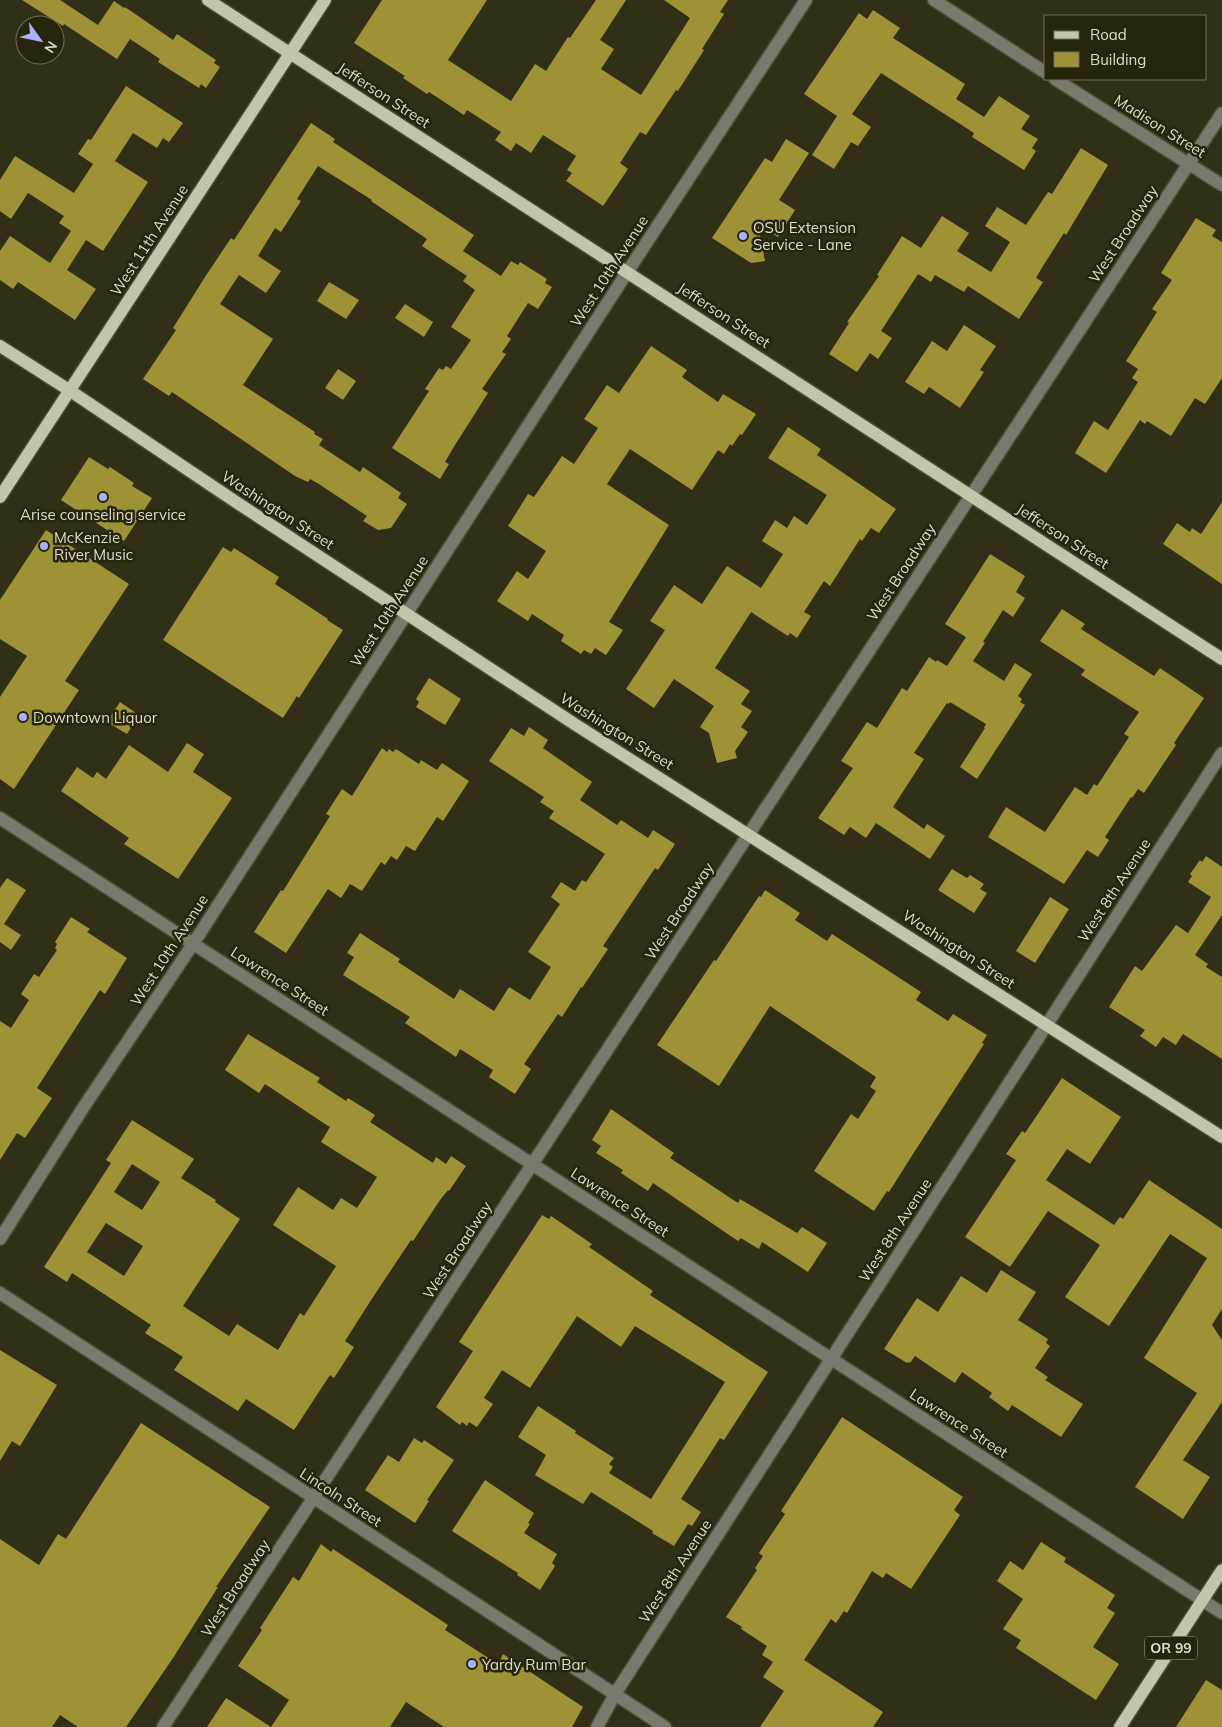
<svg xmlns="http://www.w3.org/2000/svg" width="1222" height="1727" font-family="Mulish,sans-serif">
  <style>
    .building { fill: #9d9336; fill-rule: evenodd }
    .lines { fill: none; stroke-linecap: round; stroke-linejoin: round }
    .minor-casing { stroke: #4d4b34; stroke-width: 15 }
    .major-casing { stroke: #4d4b34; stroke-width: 15 }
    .minor { stroke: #79796d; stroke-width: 12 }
    .major { stroke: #c5c3ab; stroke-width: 12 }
    .poi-dot { fill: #aeaefb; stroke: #28250d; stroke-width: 2 }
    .labels { text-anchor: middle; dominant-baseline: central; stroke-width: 5; stroke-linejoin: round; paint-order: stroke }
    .shield { fill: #28250d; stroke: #a7a593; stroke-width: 1 }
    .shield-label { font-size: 14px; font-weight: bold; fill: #dddccd }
    .street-label { font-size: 15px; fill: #dddccd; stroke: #28250d }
    .poi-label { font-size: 15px; fill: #dddccd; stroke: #28250d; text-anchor: start }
  </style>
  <rect width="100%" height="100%" fill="#312f17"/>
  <!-- building -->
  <g class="building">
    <path d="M22,0H60L98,25L114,1L124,8L125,7L173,40L177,34L216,60L214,63L220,67L206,88L201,84L199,88L158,62L160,59L130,39L117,59L64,24L63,26Z"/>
    <path d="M382,0H487L448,60L511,101L535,64L546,71L568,37L570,38L596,0H626L600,40L614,49L601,69L641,95L690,18L664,0H728L720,12L724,14L702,49L704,50L678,91L676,90L646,135L640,132L620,163L628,169L603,206L566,181L572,173L567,170L576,156L543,135L531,153L516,143L511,151L495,140L501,132L467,110L464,115L429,92L427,94L403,78L405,76L354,43Z"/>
    <path d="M873,10L900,28L893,38L965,84L956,99L984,117L999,96L1030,116L1021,129L1038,139L1032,148L1036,151L1024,170L972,137L974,133L881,73L852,114L871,127L858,146L851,142L834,169L812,155L837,116L804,94L859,13L867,19Z"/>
    <path d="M126,86L183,123L169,142L163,138L157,148L133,133L115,161L148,182L103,251L86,240L67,270L96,289L75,320L18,282L13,289L0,280V251L10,236L50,263L71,231L59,223L64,216L28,193L11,219L0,211V180L15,156L74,193L93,164L78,154L88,139L91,140Z"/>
    <path d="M311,123L335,139L333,142L474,235L463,251L501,276L511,261L518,265L520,262L547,279L545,283L552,287L538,309L528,303L507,336L511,339L502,352L506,354L482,389L488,393L455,445L445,462L449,464L440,479L392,448L429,391L425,389L439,368L443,370L446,366L451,369L471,340L451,327L475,290L463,281L467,276L422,246L427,239L371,201L372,200L318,166L297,199L301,201L281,232L275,228L258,256L281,271L266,293L239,275L220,304L273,339L243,385L315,432L314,434L323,439L319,445L360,472L363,467L401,493L398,498L407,504L391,528L378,530L363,521L367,516L319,484L310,479L308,482L295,476L172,392L169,396L143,379L176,330L173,328L205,277L231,238L234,240Z"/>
    <path d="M786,139L809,153L779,200L795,210L778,237L758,224L765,261L751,263L712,238L765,158L772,162Z"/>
    <path d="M1081,148L1108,165L1066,235L1064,233L1043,266L1036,278L1043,282L1019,319L968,286L964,292L935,275L931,282L918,274L881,331L892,338L878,359L870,353L857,372L829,354L849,323L847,322L879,276L877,275L902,236L921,248L942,216L969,233L957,251L991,272L1010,242L985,226L997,207L1026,225L1048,192L1052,194Z"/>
    <path d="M1196,218L1216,230L1212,236L1222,242V378L1205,404L1195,398L1171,436L1147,421L1145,424L1140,420L1106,473L1075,453L1094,421L1108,430L1138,382L1132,378L1138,369L1126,361L1157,312L1152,309L1172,280L1161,273Z"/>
    <path d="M329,282L359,300L346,319L317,301Z"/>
    <path d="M405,304L433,322L424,337L395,318Z"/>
    <path d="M964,325L996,346L980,370L984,372L960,408L929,387L924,394L905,382L932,341L947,351Z"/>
    <path d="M651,346L687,370L682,377L718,402L723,394L756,414L742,435L740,434L732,446L730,444L724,454L718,450L692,490L630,449L607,484L669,525L609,622L623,630L606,655L595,648L591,654L584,650L581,654L561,641L564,635L532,614L528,621L497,601L517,571L528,579L546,551L508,526L528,494L534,497L562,456L574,464L598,428L584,419L607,385L619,393Z"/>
    <path d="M338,369L356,381L343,400L325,388Z"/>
    <path d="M788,427L821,449L817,455L896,509L879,533L871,528L862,541L860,539L830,586L824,581L804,612L811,616L797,638L790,633L788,636L751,612L715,668L750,691L741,704L752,711L741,727L748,732L735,751L737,758L717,763L709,733L700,727L714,706L674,679L654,708L626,689L665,630L650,621L674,585L702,604L727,566L761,588L783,554L762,541L775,520L787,528L794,516L807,525L827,495L768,458Z"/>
    <path d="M89,457L108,469L110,467L134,483L132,486L152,498L124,541L61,500Z"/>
    <path d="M1222,502V584L1163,544L1177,523L1190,532L1192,528L1201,534Z"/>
    <path d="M46,530L129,584L65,681L79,690L14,789L0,779V697L27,656L0,639V600Z"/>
    <path d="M223,547L231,552L234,548L279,577L275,584L328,619L327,620L343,630L299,698L297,696L283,718L163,640Z"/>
    <path d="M990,554L1025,576L1016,592L1025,598L1013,617L1003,610L983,642L985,643L973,661L1004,681L1015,663L1032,674L1018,696L1022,699L1020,702L1025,705L977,779L960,767L985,728H984L986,724L950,702L949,704L947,703L914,753L924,759L893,807L924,829L927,824L945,836L930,859L876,823L866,838L850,827L844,835L818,818L853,768L841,761L867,722L877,728L902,688L907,691L929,657L936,662L937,660L947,666L966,637L945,624Z"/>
    <path d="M1062,609L1085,624L1081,629L1154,676L1160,668L1204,698L1174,743L1176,745L1144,793L1138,789L1132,798L1131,797L1105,837L1109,840L1098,857L1087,850L1064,884L988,837L1006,807L1045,832L1075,787L1087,795L1094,784L1097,786L1129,737L1124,734L1139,712L1081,675L1085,670L1040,641Z"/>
    <path d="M429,678L461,699L445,725L416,707L419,702L416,699Z"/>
    <path d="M120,702L139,715L127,734L107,722Z"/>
    <path d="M529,727L548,740L543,748L592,782L580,800L617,825L621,820L648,838L653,830L675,844L658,870L655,868L603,946L608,949L582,988L581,987L562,1017L558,1014L524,1064L531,1069L515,1094L489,1077L493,1070L460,1049L456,1057L405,1023L410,1017L343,975L354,957L347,953L360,933L400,959L398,962L454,999L460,989L494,1011L509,987L530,1000L551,967L528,952L560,904L551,897L561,882L575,891L582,880L586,882L605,854L549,818L554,811L540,802L544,797L489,761L511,728L524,736Z"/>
    <path d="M187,743L204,754L193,772L232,798L178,879L124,844L129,838L61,791L77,767L93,778L97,772L106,779L129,745L168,772Z"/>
    <path d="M382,748L387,752L389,749L393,752L396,749L419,764L421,760L437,770L442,763L469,781L443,821L437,817L415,851L406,846L397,860L391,856L385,865L381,862L362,891L350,884L341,898L328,889L286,953L254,932L281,890L283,891L330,816L326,814L342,789L352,796Z"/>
    <path d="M1206,856L1222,867V915L1195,955L1208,964L1206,967L1222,977V1059L1183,1034L1176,1045L1163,1037L1156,1047L1140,1036L1145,1030L1109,1007L1135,966L1142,971L1176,925L1188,933L1211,897L1188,882L1192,876L1190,874L1200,860L1202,862Z"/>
    <path d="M952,869L967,878L970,875L984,884L980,889L987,893L974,913L938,890Z"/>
    <path d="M7,878L26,890L4,924L21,935L11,950L0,942V888Z"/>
    <path d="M765,890L800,913L795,920L827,941L832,934L921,992L916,1000L948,1021L953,1014L987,1035L982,1043L984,1044L913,1154L889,1192L887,1191L874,1211L814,1171L851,1114L858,1119L876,1091L870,1087L876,1077L770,1006L719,1086L657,1045L714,960L716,961L759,896L761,897Z"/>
    <path d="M1050,897L1069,909L1035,963L1016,951Z"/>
    <path d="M71,917L90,929L87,932L127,958L105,994L100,990L37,1088L52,1098L25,1138L17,1133L0,1160V1021L11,1028L29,1000L21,994L34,974L39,977L57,950L55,948L57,944L55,942Z"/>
    <path d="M248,1034L320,1078L317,1082L346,1101L348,1098L375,1115L370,1122L433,1163L436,1157L446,1164L451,1156L466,1166L449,1191L448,1190L440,1200L413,1241L411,1240L375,1294L345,1341L354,1347L334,1378L330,1375L294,1430L246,1399L238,1411L174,1370L183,1357L145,1333L151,1325L72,1273L67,1282L44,1267L111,1163L106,1160L132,1120L194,1159L181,1178L216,1200L215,1202L240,1219L183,1306L229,1336L237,1324L278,1350L300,1313L304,1316L336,1266L273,1225L298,1187L333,1210L341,1198L357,1208L377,1177L321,1142L330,1127L325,1124L265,1084L259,1093L225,1070ZM132,1164L160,1182L142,1210L114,1192ZM106,1223L143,1246L124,1276L87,1252Z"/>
    <path d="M1062,1078L1121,1117L1090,1164L1067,1149L1046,1180L1114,1225L1120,1217L1123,1219L1149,1180L1222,1229V1309L1212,1325L1222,1340V1402L1183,1460L1210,1477L1183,1519L1135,1487L1197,1393L1144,1358L1207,1258L1170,1234L1109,1326L1065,1297L1100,1245L1048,1211L1010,1267L965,1237L1016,1160L1006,1154L1022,1131L1025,1133Z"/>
    <path d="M611,1109L674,1153L670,1158L738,1203L740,1199L797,1233L802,1227L827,1243L808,1272L762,1242L759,1249L741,1238L738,1241L653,1183L648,1191L621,1173L623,1170L596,1153L601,1146L592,1140Z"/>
    <path d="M542,1215L549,1219L551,1216L592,1244L589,1247L653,1291L650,1295L768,1372L724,1440L720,1438L681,1499L701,1512L692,1526L688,1524L674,1546L652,1533L653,1531L591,1492L583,1504L535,1475L546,1455L518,1437L538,1406L576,1431L575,1433L614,1458L609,1464L613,1467L609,1473L651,1499L725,1382L635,1326L621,1347L577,1316L530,1388L502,1370L484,1398L493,1404L477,1427L469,1422L467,1426L462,1422L460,1425L436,1407L473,1351L459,1342Z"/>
    <path d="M1001,1270L1036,1292L1018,1320L1048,1339L1046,1343L1050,1346L1035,1368L1048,1377L1045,1380L1083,1404L1061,1437L1012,1405L1008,1411L989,1397L992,1393L962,1372L955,1383L915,1356L910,1363L908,1362L907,1363L884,1349L917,1298L938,1312L961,1276L987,1293Z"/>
    <path d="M0,1350L57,1385L20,1446L12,1441L0,1461Z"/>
    <path d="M842,1417L963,1497L954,1510L960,1515L911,1589L886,1573L883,1578L872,1571L847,1613L844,1611L836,1623L831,1619L804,1660L883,1712L873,1727H760L784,1691L763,1677L773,1662L762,1655L767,1646L741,1629L742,1627L726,1617L757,1570L755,1568L763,1556L759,1553L785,1514L781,1511Z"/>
    <path d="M141,1423L270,1507L216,1587H218L173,1658L126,1727H78L60,1715L52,1727H0V1539L39,1565L58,1534L66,1539Z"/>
    <path d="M414,1438L422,1443L424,1440L454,1460L427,1500L429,1501L415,1523L365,1490L388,1455L399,1462Z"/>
    <path d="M485,1480L534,1513L528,1523L530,1524L524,1533L557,1554L552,1563L555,1566L540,1590L517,1575L518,1573L452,1531Z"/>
    <path d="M1041,1542L1066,1558L1064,1562L1115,1595L1107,1608L1115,1613L1093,1647L1119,1664L1096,1700L1016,1648L1021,1640L1003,1629L1023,1599L997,1581L1010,1561L1023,1570Z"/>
    <path d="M321,1544L331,1552L333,1549L448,1625L445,1630L498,1664L503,1654L583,1707L572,1727H444L406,1702L390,1727H271L289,1700L238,1666L262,1630L260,1628L293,1577L299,1581Z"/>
    <path d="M1206,1680L1222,1690V1727H1176Z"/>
    <path d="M226,1698L271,1727H207Z"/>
  </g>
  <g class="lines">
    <defs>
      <g id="minor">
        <path d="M934,0L1046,73"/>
        <path d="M1055,79L1222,185"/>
        <path d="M0,818L1222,1613"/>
        <path d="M0,1239L83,1108L193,944L628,271L806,0"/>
        <path d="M0,1293L665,1727"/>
        <path d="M163,1727L1222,113"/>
        <path d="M597,1727L615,1694L1222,753"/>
      </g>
      <g id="major">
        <path d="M208,0L1222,659"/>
        <path d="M0,346L69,390L239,504L576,725L1222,1137"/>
        <path d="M0,497L325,0"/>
        <path d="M1120,1727L1222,1570"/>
      </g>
    </defs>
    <!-- minor casing -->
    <use href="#minor" class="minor-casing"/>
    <!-- major casing -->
    <use href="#major" class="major-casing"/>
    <!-- minor -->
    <use href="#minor" class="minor"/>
    <!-- major -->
    <use href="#major" class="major"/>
  </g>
  <!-- markers -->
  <g class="poi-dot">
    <circle cx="743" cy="236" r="5"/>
    <circle cx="103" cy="497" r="5"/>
    <circle cx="44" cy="546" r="5"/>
    <circle cx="23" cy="717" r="5"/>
    <circle cx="472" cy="1664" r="5"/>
  </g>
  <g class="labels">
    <!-- shield labels -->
    <rect class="shield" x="1145" y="1636.5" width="52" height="23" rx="4"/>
    <g class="shield-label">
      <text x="1171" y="1648">OR 99</text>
    </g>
    <!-- street labels -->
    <g class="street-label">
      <text transform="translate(384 95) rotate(33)">Jefferson Street</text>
      <text transform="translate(1160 126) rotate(32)">Madison Street</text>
      <text transform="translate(1123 234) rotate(-57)">West Broadway</text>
      <text transform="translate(149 240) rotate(-57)">West 11th Avenue</text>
      <text transform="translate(609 271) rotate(-57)">West 10th Avenue</text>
      <text transform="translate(724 315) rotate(33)">Jefferson Street</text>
      <text transform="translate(278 510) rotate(33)">Washington Street</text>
      <text transform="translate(1063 536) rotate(33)">Jefferson Street</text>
      <text transform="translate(901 572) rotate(-57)">West Broadway</text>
      <text transform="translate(389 611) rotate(-57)">West 10th Avenue</text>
      <text transform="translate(617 731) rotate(32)">Washington Street</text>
      <text transform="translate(1114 890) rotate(-57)">West 8th Avenue</text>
      <text transform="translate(679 911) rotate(-57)">West Broadway</text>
      <text transform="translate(959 949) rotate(33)">Washington Street</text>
      <text transform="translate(169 950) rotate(-57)">West 10th Avenue</text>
      <text transform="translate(280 981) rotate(33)">Lawrence Street</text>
      <text transform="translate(620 1202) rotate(33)">Lawrence Street</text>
      <text transform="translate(895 1230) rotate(-57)">West 8th Avenue</text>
      <text transform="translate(457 1250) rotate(-57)">West Broadway</text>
      <text transform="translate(959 1423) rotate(33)">Lawrence Street</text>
      <text transform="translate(341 1497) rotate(33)">Lincoln Street</text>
      <text transform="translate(675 1571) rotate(-57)">West 8th Avenue</text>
      <text transform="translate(235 1588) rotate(-57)">West Broadway</text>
    </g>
    <!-- poi labels -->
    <g class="poi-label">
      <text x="753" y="227">OSU Extension<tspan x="753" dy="17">Service - Lane</tspan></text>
      <text x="103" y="514" text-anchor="middle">Arise counseling service</text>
      <text x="54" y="537">McKenzie<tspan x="54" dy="17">River Music</tspan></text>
      <text x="33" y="717">Downtown Liquor</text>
      <text x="482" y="1664">Yardy Rum Bar</text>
    </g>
  </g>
  <!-- legend -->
  <rect x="1044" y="15" width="162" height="65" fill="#28250d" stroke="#706e5a"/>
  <rect x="1054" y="31" width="25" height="8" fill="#c5c3ab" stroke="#706e5a"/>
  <text x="1090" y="40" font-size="15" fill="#dddccd">Road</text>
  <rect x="1054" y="52" width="25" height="15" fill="#9d9336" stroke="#706e5a"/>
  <text x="1090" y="65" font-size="15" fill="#dddccd">Building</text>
  <!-- north arrow -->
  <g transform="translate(40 40) rotate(123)"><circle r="24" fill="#28250d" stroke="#706e5a"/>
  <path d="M0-4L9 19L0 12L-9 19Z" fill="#aeaefb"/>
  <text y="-8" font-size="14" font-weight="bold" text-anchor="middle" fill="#dddccd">N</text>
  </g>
</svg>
